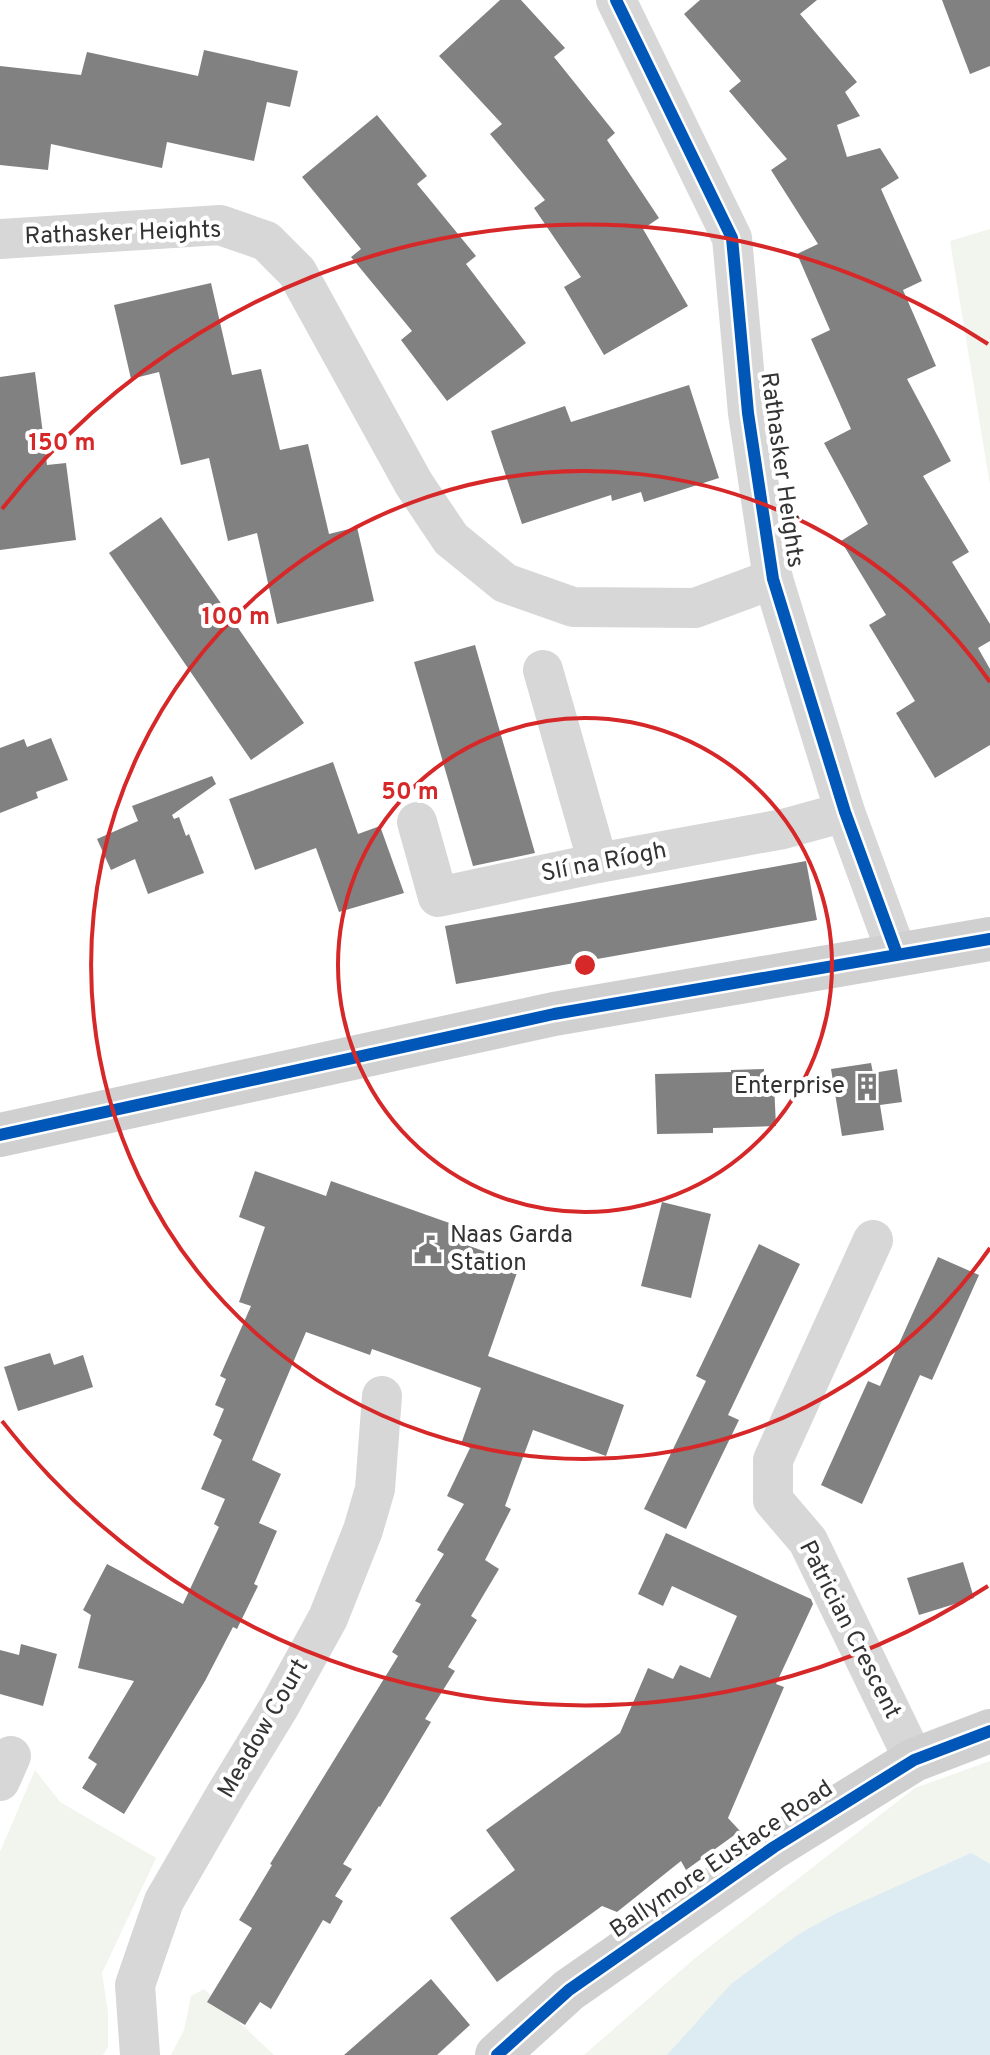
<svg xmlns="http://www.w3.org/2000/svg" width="990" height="2055" font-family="Overpass,sans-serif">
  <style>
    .green { fill: #f1f5ed }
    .water { fill: #ddebf3 }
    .building { fill: #818181 }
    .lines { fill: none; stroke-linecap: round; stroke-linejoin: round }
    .minor { stroke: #d7d7d7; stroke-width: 40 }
    .secondary { stroke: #d0d0d0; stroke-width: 44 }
    .cycleway-casing { stroke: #fff; stroke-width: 17 }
    .cycleway { stroke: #0057b8; stroke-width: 12 }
    .ring { fill: none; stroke: #d62828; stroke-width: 4 }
    .labels { text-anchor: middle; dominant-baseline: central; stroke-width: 8; stroke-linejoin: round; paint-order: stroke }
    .street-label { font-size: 24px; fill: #333; stroke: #fff }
    .poi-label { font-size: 24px; fill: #333; stroke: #fff; text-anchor: end }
    .centre { fill: #d62828; stroke: #fff; stroke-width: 4 }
    .ring-label { font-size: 24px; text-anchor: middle; font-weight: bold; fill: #d62828; stroke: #fff; stroke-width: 8; stroke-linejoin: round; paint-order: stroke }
  </style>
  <rect width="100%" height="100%" fill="#fff"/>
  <!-- green -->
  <g class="green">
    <path d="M990,229V485L950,241Z"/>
    <path d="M990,1761V2055H584L694,1959L915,1788Z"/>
    <path d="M35,1770L60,1802L156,1858L102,1973L108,2012V2047L103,2055H0V1852Z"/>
    <path d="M204,1989L274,2055H171L184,2030L191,1996Z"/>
  </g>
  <!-- water -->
  <path class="water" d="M971,1853L990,1864V2055H667L731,1984L799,1934L835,1914Z"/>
  <!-- building -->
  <g class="building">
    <path d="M500,0H521L565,48L554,57L615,133L607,140L659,218L643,229L688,306L604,355L564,287L581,277L534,208L545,200L490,134L502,124L439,56Z"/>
    <path d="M700,0H817L800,14L857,82L845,92L860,116L837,125L847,157L880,148L899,178L881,189L922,281L903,290L936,366L907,379L951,461L923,476L969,552L952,562L990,624V641L978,648L990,669V745L935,778L896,713L915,701L869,625L886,615L841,541L868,524L824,443L851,429L811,339L830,330L797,254L818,244L771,170L787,159L729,91L741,81L684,14Z"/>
    <path d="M942,0H990V66L970,74Z"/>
    <path d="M204,50L298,71L290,107L267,102L254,161L167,142L162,168L51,144L48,170L0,165V66L81,75L87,52L198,76Z"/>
    <path d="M377,115L427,176L417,184L476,256L466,264L526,343L447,401L401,340L412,331L351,257L361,249L302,177Z"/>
    <path d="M211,283L232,375L261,369L280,450L308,444L329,534L357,527L374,601L277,624L257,533L228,541L209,458L181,465L159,372L131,379L114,305Z"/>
    <path d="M35,372L47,465L66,463L76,540L0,550V377Z"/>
    <path d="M689,385L719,478L644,502L641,492L612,501L611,495L522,524L491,431L565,406L571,422Z"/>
    <path d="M161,517L304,723L251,760L109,553Z"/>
    <path d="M475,645L535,853L473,866L414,662Z"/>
    <path d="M51,738L68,780L36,792L38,798L0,813V748L24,739L27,747Z"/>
    <path d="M333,762L358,834L380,826L404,893L339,912L316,848L255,870L229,799Z"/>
    <path d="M212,776L216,784L172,815L174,819L179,817L186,836L189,834L204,873L148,894L135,859L111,870L97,839L138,821L132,806Z"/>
    <path d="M806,861L817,920L456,984L445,926Z"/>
    <path d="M871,1063L873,1073L897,1069L902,1102L880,1105L884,1130L842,1136L831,1069Z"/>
    <path d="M764,1069L765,1085L774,1084L776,1126L713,1128V1133L657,1134L655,1074L731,1072V1070Z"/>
    <path d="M255,1171L326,1196L331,1181L455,1225L450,1239L520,1264L488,1356L624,1405L606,1456L533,1430L505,1506L511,1509L485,1560L499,1569L471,1616L477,1620L448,1667L455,1671L425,1719L431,1722L380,1807L379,1806L343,1864L352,1869L335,1896L343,1901L330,1924L323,1920L271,2009L260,2002L245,2025L207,2002L252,1928L239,1920L272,1865L270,1864L398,1656L392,1652L421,1604L415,1601L444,1554L437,1550L464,1504L447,1496L470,1448L461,1444L481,1388L372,1349L370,1355L306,1332L252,1460L281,1474L259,1523L277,1531L254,1584L258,1586L237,1629L233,1627L205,1681L124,1814L82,1788L97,1764L88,1758L134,1681L78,1668L91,1615L83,1610L107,1564L183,1604L219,1527L214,1524L225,1499L201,1489L222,1440L213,1435L224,1409L215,1405L226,1379L220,1376L251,1306L239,1302L265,1227L239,1217Z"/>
    <path d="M662,1202L711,1214L691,1298L641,1286Z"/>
    <path d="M759,1244L800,1264L728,1415L739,1420L686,1529L644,1509L706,1381L696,1376Z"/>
    <path d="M938,1257L979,1275L932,1380L920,1375L862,1504L821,1485L868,1381L880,1386Z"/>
    <path d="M50,1353L54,1365L83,1355L93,1387L18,1411L4,1367Z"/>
    <path d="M666,1533L811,1599L813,1604L776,1684L784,1687L728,1818L740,1831L686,1870L681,1861L617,1912L602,1906L497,1982L450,1918L515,1870L486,1830L620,1733L648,1668L673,1679L680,1665L710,1678L737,1616L672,1586L663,1606L638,1594Z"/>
    <path d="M963,1562L974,1598L919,1615L907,1578Z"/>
    <path d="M21,1644L57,1654L43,1706L0,1694V1650L19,1655Z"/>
    <path d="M431,1979L470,2025L437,2055H344Z"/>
  </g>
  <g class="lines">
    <!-- minor -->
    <g class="minor">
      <path d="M616,0L732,238L748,413L773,579L845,812L897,954"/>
      <path d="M0,239L220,225L266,241L297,272L414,484L451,539L505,583L573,607L695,608L773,579"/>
      <path d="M543,670L598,863"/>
      <path d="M417,822L438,897L598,863L783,829L845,812"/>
      <path d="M873,1240L773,1460V1500L808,1541L914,1760"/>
      <path d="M0,1781L11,1756"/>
      <path d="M140,2055L135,1985L164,1901L226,1794L279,1707L328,1618L363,1530L375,1489L382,1396"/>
    </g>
    <!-- secondary -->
    <g class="secondary">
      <path d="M0,1135L554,1014L990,939"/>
      <path d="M497,2055L569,1990L774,1847L914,1760L990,1731"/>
    </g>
    <defs>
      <g id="cycleway">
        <path d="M616,0L732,238L748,413L773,579L845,812L897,954"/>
        <path d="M0,1135L554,1014L990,939"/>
        <path d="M497,2055L569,1990L774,1847L914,1760L990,1731"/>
      </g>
    </defs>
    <!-- cycleway casing -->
    <use href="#cycleway" class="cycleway-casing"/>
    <!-- cycleway -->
    <use href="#cycleway" class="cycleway"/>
  </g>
  <!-- distance rings -->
  <g class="ring">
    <circle cx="585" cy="965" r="247"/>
    <path d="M990 1248A494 494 0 1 1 990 682"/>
    <path d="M988 1586A740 740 0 0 1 2 1421M2 509A740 740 0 0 1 988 344"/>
  </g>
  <!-- icons -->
  <defs>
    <symbol id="building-bare" viewBox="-9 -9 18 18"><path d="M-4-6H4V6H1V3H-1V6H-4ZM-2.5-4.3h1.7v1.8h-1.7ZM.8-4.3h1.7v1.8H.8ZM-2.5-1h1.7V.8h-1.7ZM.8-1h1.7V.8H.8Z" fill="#7a7a7a" stroke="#fff" stroke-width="2.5" paint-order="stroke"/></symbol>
    <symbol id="civic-bare" viewBox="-9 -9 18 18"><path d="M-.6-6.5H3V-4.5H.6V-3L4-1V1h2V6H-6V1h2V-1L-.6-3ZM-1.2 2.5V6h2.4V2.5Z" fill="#7a7a7a" stroke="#fff" stroke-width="2.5" paint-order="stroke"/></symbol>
  </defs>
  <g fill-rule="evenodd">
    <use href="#building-bare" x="847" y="1067" width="40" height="40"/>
    <use href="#civic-bare" x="408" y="1230" width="40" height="40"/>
  </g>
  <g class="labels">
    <!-- street labels -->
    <g class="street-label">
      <text transform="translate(123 234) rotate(-2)">Rathasker Heights</text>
      <text transform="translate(781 470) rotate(82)">Rathasker Heights</text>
      <text transform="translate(604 863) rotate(-11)">Slí na Ríogh</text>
      <text transform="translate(849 1630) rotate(63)">Patrician Crescent</text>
      <text transform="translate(264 1729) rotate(-60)">Meadow Court</text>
      <text transform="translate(722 1860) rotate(-34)">Ballymore Eustace Road</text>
    </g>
    <!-- poi labels -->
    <g class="poi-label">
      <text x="845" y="1087">Enterprise</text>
      <text x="450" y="1236" text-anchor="start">Naas Garda<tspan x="450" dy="28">Station</tspan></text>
    </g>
  </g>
  <circle cx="585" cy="965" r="12" class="centre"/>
  <g class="ring-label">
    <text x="62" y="450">150 m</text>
    <text x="236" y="624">100 m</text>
    <text x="410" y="799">50 m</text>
  </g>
</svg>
